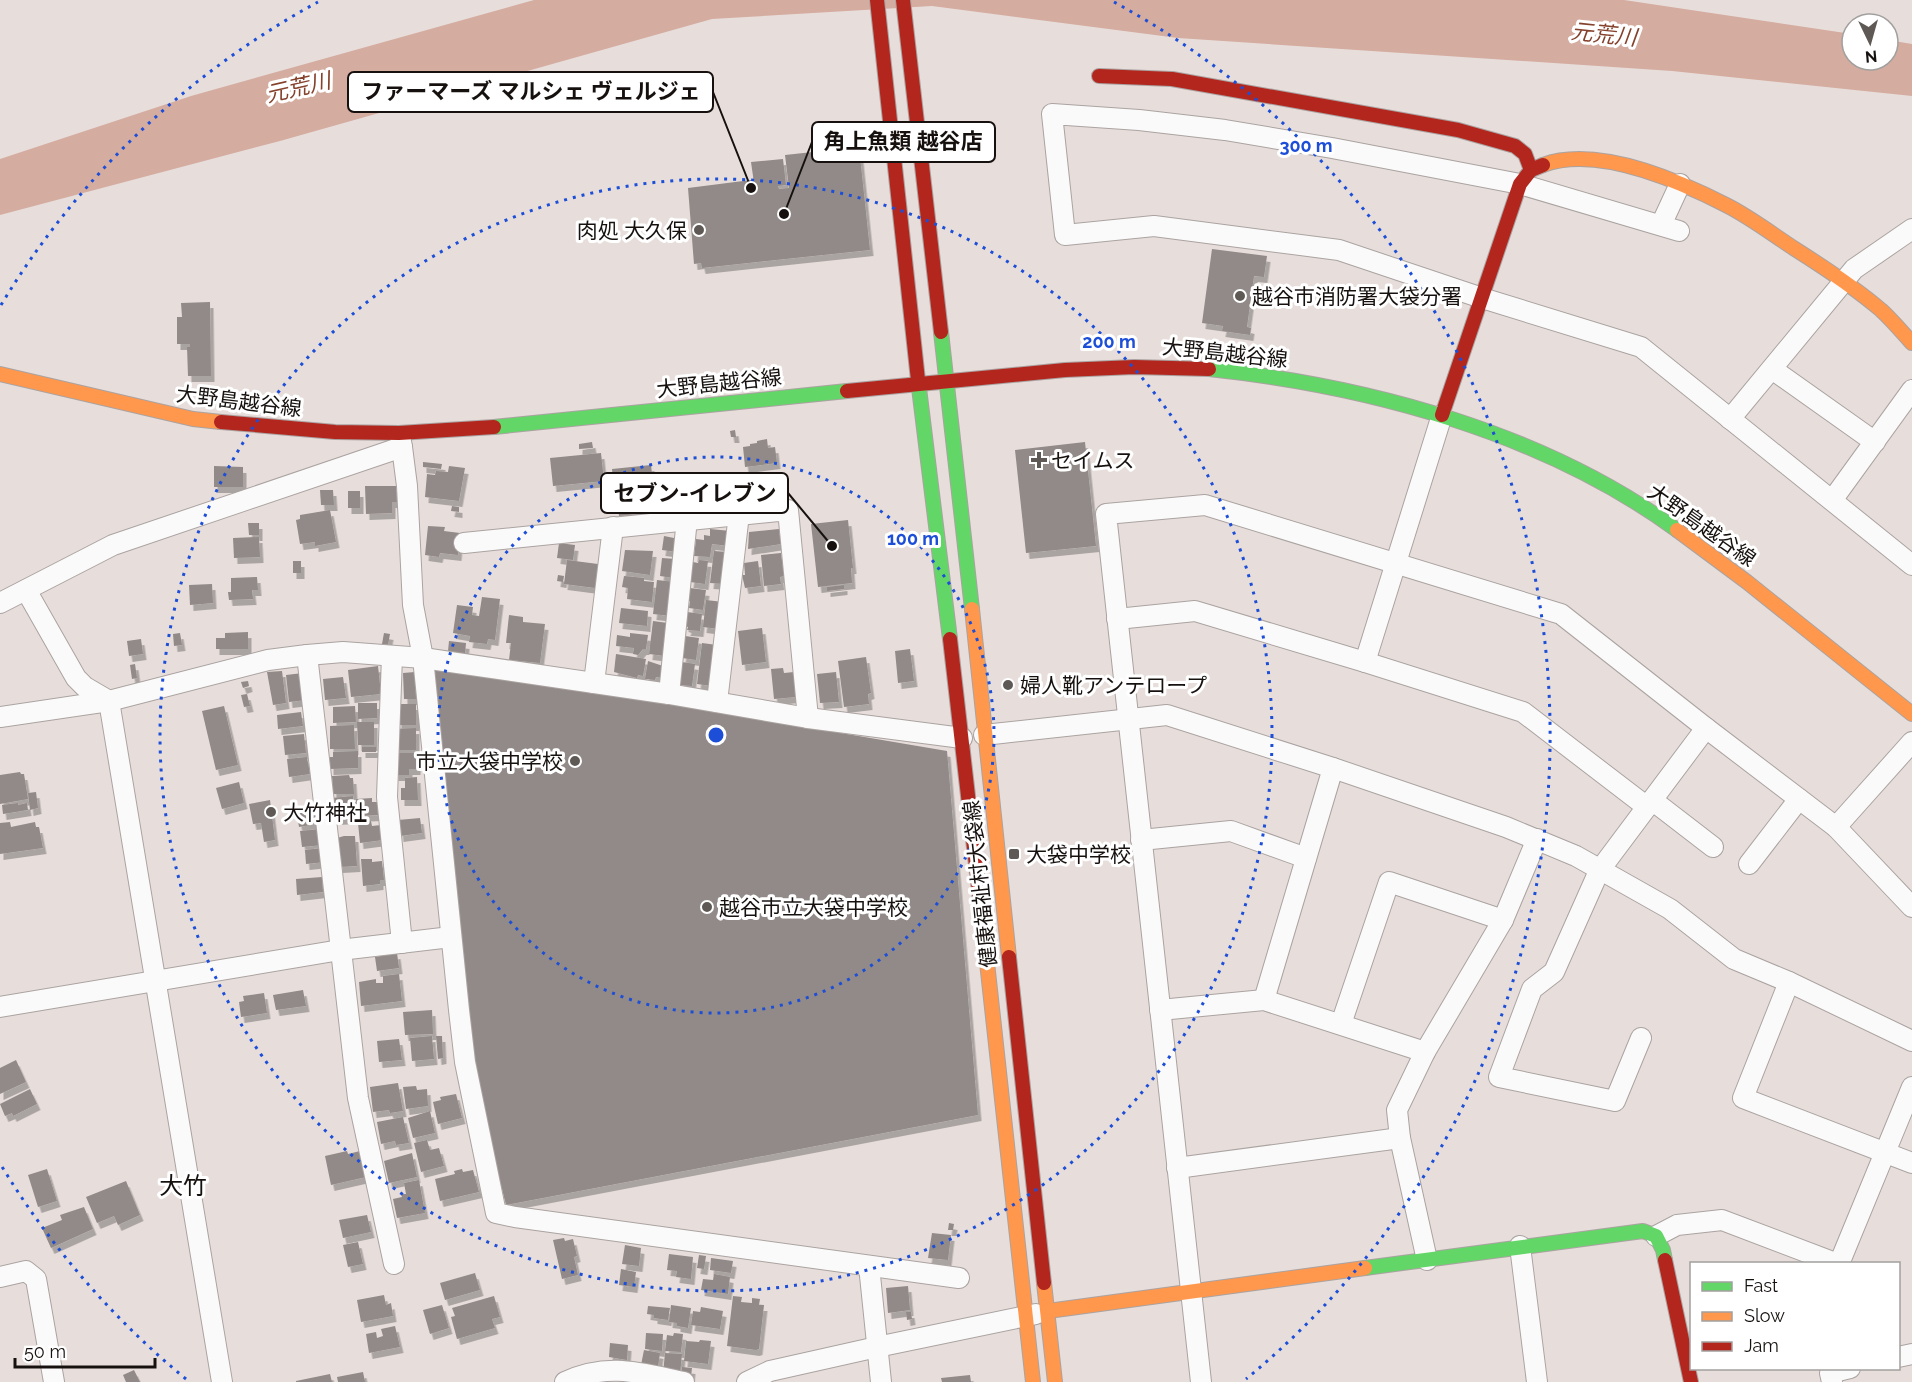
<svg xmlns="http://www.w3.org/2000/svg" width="1912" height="1382" font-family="Raleway,'Noto Sans JP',sans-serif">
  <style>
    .water { fill: #d5aca0 }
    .building { fill: #918a88; filter: url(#shadow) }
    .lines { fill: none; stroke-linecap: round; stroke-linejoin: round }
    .street-casing { stroke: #aaa3a1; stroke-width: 22 }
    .fast-casing { stroke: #aaa3a1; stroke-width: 16 }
    .slow-casing { stroke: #aaa3a1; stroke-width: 16 }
    .jam-casing { stroke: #aaa3a1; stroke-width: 16 }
    .street { stroke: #fbfafa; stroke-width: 20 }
    .fast { stroke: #63d668; stroke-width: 14 }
    .slow { stroke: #ff974d; stroke-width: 14 }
    .jam { stroke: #b3261e; stroke-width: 14 }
    .ring { fill: none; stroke: #1d4ed8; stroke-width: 3; stroke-dasharray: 3 6 }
    .poi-dot { fill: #5f5956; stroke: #fff; stroke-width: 2 }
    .labels { text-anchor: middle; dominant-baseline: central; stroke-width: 6; stroke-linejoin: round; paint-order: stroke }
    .poi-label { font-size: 21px; fill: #16110f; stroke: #fff; text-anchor: start }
    .street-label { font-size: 21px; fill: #16110f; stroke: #fff }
    .water-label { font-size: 22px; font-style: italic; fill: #85412c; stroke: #fff }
    .quarter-label { font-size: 24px; fill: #16110f; stroke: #fff }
    .centre { fill: #1d4ed8; stroke: #fff; stroke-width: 3 }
    .ring-label { font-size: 18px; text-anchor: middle; font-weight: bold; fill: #1d4ed8; stroke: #fff; stroke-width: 6; stroke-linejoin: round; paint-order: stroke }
    .leader { fill: none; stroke: #16110f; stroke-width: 2 }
    .callout-dot { fill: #16110f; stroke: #fff; stroke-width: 2 }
    .callout { fill: #fff; stroke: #16110f; stroke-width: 2 }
    .callout-label { font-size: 22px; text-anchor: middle; font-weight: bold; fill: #16110f }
  </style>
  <defs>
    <filter id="shadow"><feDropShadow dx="3.5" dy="6" stdDeviation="0" flood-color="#0004"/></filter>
  </defs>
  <rect width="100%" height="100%" fill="#e7dedb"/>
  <!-- water -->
  <path class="water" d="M534,0H1624L1852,34V60H1888V40L1912,44V96L1672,71L1178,38L932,6L712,19L280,141L0,215V159L191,96Z"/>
  <!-- building -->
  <g class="building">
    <path d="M859,147L870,250L702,268L701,263L694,264L688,188L751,180L752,184L754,183L751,162L783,159L786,185L778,186L779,189L789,188L785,155Z"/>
    <path d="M1212,249L1267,256L1264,277L1254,276L1247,327L1251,328L1250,335L1222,331L1223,326L1202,323Z"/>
    <path d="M210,302L211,376H188L187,347H190V344H177V317H182L181,303Z"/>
    <path d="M735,430L736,437H731L730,431Z"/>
    <path d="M767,439L768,448L775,447L777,463L745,467L743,447L750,446V444L757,443V441Z"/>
    <path d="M592,442L593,448L579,449V444Z"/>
    <path d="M1085,442L1096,546L1026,553L1015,450Z"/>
    <path d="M601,453L604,481L553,486L550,458Z"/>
    <path d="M423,462L442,464L441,469L423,467Z"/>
    <path d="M651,465L654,491L623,495L622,491H614L612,469Z"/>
    <path d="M214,466L243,467V487H214Z"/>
    <path d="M449,466L465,468L459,501L425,497L427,474L435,475L436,471L448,472Z"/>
    <path d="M365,486H396L397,502H392V513L366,514Z"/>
    <path d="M320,490H333L334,505H321Z"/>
    <rect x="348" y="491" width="12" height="17"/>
    <path d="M648,495L650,512L619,516L617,499Z"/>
    <path d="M452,506L459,507V512L451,511Z"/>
    <path d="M330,510L336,542L315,546V542L300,544L296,520L300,519V515Z"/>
    <path d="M848,520L853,568H851L852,583L818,587L811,524Z"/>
    <path d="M248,523H259V535H249Z"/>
    <path d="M428,526L445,527L444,531L460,533L458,555L440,553L439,557L425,555Z"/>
    <path d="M710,529L731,531L729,546L712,544L710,557L694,556L696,539L704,540V535L710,536Z"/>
    <path d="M779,529L781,544L748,549L749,532Z"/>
    <path d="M664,536L679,539L677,552L662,550Z"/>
    <path d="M259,537L260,557L234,558L233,538Z"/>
    <path d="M559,543L575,545L573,560L557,558Z"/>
    <path d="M625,550L653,551L650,575L622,571Z"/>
    <path d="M714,551L728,552L724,584L710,583Z"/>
    <path d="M781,553L784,576L780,577L781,584L764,586L761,555Z"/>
    <path d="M662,558L676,559L674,578L660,576Z"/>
    <path d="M567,560L598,564L595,588L564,584Z"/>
    <path d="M699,560L708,561L705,584L690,582L693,562L698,563Z"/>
    <rect x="293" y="561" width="8" height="12"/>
    <path d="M758,561L761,586L745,588L742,575H745L744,563Z"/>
    <path d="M558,575L564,576L563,582L557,581Z"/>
    <path d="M624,576L644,578V581L654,582L652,602L627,599L628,588L622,587Z"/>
    <path d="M257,577L258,590H252L253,599L229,600L228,592H231V578Z"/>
    <path d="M657,580L675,582L671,616L653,614Z"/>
    <path d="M212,584L213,603L190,605L189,585Z"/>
    <path d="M844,585V589L827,591V587Z"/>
    <path d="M690,588L706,590L703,610L689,608L690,601H688Z"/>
    <path d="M482,597L500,599L495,640L488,639L487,644L469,642L470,636L453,633L457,605L473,607L472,615L479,616Z"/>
    <path d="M706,600L723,602L719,629L703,627Z"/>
    <path d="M621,608L648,611L647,626L619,623Z"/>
    <path d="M687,612L702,614L700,631L687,630L688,627L685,626Z"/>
    <path d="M509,615L523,617V622L545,624L540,663L509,660L511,643H506Z"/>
    <path d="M653,621L668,623L665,656L649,654Z"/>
    <path d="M762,628L766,662L742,665L738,631Z"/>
    <path d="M248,632V649H216V638H225V633Z"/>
    <path d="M180,633L182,645L174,646L173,634Z"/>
    <path d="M384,633L390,634L388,645L382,644Z"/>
    <path d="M630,633L648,635L646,649H643L638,655L633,654L634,648L616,646L617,635L630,637Z"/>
    <path d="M685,636L699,638L696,660L682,658Z"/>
    <path d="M141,639L143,654L129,656L127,641Z"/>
    <path d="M449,641L466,643L465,654L448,651Z"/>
    <path d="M702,643L717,645L712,686L697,684Z"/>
    <path d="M910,649L914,681L898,683L895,651Z"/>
    <path d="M616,654L646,659L643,676L638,675L637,678L614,672Z"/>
    <path d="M866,657L871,693L868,694L869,704L844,707L838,661Z"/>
    <path d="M648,661L663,666L662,678L656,677L655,680L645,679Z"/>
    <path d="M682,662L695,664L692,686L679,685Z"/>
    <path d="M429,663L947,751L978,1115L506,1205L470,1064Z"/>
    <path d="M135,664L137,678L132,679L130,665Z"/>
    <path d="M378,666L381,694L351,697L348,670Z"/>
    <path d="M783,668L784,673L794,672L796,697L774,699L771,669Z"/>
    <path d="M282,671L286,703L273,705L267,672Z"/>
    <path d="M415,672L416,699H404L403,673Z"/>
    <path d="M836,672L839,702L820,703L817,674Z"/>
    <path d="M303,673L306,700L289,702L286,675Z"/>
    <path d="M343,677L346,698L325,700L323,679Z"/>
    <path d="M248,681L249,686L243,688L241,682Z"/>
    <path d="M247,694L250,706L244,707L241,695Z"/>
    <path d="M358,703H377V718L358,719Z"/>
    <rect x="398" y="704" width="18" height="21"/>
    <path d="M224,706L238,765L216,770L202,711Z"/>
    <path d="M355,706L356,722L333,723V707Z"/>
    <path d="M301,712L303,726L278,729L277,715Z"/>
    <path d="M357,722H374V745H358Z"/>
    <path d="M354,725L355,749H330V726Z"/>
    <path d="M416,728V750H393L392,729Z"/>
    <path d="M304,734L306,753L285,755L283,736Z"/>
    <rect x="362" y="747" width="14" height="5"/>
    <path d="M358,751V768L330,769V757H333V752Z"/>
    <path d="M395,753H418L417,769H409V775H395Z"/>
    <path d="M307,757L310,774L289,777L287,759Z"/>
    <path d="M20,772L21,774H24L28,799L0,804V775Z"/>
    <path d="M349,775L350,778H353L354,794H333L332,776Z"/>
    <path d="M417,777L418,800H401V788H405V778Z"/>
    <path d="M239,782L244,803L222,809L216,788Z"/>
    <path d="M36,792L38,808L30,810L28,793Z"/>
    <path d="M353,796L354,818L334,819L331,798Z"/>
    <path d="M372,798V802H377L378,815L357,816L356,799Z"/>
    <path d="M270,800L275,840L264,842L261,823L253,824L249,804Z"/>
    <path d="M18,803V805L27,803L28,810L3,814L2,805Z"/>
    <path d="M314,806L316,824L299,827L296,808Z"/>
    <path d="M420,818L422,833L400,836L398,820Z"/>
    <path d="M371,821L372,826L381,825L383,840L360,843L358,823Z"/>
    <path d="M10,822L11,827L35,822L36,827H39L43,848L0,854V823Z"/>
    <path d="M321,829L323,845L302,847L300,831Z"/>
    <path d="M344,836H355L357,866L339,867L337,838Z"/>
    <path d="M323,848L325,862L306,864L305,850Z"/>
    <path d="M361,859H372V862L382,861L384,880H380V884L363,886Z"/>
    <path d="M322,877L323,892L297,895L296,879Z"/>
    <path d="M397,953L399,968L377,971L375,957Z"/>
    <path d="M399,974L402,1001L361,1006L359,982L376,979V983H383V976Z"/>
    <path d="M303,990L306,1006L276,1010L273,995Z"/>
    <path d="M264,993L267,1013L241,1017L239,1002L244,1001L243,996Z"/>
    <path d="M432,1010L433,1034L405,1035L403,1012Z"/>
    <path d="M432,1036L434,1059L412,1061L410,1038Z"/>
    <path d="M436,1036H442L443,1058L438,1059Z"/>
    <path d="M399,1039L402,1060L379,1062L377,1041Z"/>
    <path d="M16,1060L26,1082L0,1094V1068Z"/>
    <path d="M398,1083L403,1111L390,1113L389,1110L373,1112L370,1087Z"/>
    <path d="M416,1086L417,1090L427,1089L428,1106L406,1109L403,1087Z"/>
    <path d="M30,1089L37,1104L13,1116L12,1113L5,1116L0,1104Z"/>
    <path d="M456,1094L462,1118L438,1124L433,1102L441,1100L440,1097Z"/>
    <path d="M430,1111L435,1133L413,1138L408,1118Z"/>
    <path d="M403,1117L409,1143L396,1145L395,1141L381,1144L377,1122Z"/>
    <path d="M427,1140L430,1150L439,1148L444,1166L421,1172L414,1143Z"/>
    <path d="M347,1151L348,1154L360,1151L366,1177L331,1185L325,1156Z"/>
    <path d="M412,1153L417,1177L389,1183L384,1161Z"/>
    <path d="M47,1169L57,1201L38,1207L28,1175Z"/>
    <path d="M462,1169L463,1172L473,1170L479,1192L440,1201L435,1179L455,1174L454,1171Z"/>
    <path d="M419,1180L425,1213L397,1218L393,1199L402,1197L401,1194H406L404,1183Z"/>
    <path d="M126,1181L140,1215L118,1225L114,1216L97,1223L86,1197Z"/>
    <path d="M84,1207L93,1229L51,1248L42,1228L62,1220L60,1215Z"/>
    <path d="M367,1215L371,1232L343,1238L339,1220Z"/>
    <path d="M949,1223L954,1224L953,1230H948Z"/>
    <path d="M932,1233L951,1235L948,1260L928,1258Z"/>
    <path d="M564,1238L565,1241L573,1239L577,1256L574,1257L578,1275L562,1279L553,1240Z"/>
    <path d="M358,1242L363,1264L348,1267L343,1245Z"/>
    <path d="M625,1245L641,1248L639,1266L622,1264Z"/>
    <path d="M669,1254L693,1257L691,1279L676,1277L677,1271L667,1270Z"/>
    <path d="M699,1255L706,1256L704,1269L697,1268Z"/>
    <path d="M711,1258L733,1261L731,1273L710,1270Z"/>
    <path d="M621,1269L636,1272L634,1287L619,1285Z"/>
    <path d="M475,1273L480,1290L445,1300L440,1283Z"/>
    <path d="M714,1274L730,1277L728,1294L701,1290L703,1279L713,1280Z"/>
    <path d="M908,1286L910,1310L888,1313L886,1288Z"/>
    <path d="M384,1295L386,1305L391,1303L393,1316L361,1322L357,1300Z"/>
    <path d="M494,1296L500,1317L492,1319L495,1328L457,1339L451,1317L455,1316L452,1308Z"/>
    <path d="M733,1296L742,1297L741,1302L752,1303V1298L760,1299L759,1305H764L759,1349L756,1350L727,1346Z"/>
    <path d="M442,1305L449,1328L430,1334L423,1310Z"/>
    <path d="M671,1305L691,1308L688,1328L677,1326V1323L669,1322Z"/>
    <path d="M648,1306L670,1308L668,1320L654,1318V1315L647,1314Z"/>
    <path d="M701,1307L723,1311L720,1329L691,1325L693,1311L700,1312Z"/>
    <path d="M906,1312H911L912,1319L907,1320Z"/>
    <path d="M395,1326L400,1347L369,1353L366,1334L376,1332L377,1338L383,1336L381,1329Z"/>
    <path d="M646,1333L663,1334L662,1351L645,1349Z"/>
    <path d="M674,1333L683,1334L681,1352L665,1351L667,1335L673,1336Z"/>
    <path d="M700,1340L711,1341L708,1364L684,1361L686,1341L699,1342Z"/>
    <path d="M610,1343L628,1345L627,1360L609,1357Z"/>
    <path d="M644,1350L660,1353L658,1367L641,1365Z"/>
    <path d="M665,1353L682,1354L680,1374L663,1373Z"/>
    <path d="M682,1367L692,1368L691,1377L681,1376Z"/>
    <path d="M134,1370L140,1382H126L123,1375Z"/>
    <path d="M363,1372L365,1382H338L337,1377Z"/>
    <path d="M330,1374L332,1382H296V1381Z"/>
    <path d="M970,1375L971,1382H942L941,1378Z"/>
  </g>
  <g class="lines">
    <defs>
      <g id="street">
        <path d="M1661,225L1680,184"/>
        <path d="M1679,231L1520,184L1332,148L1225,130L1139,120L1052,114L1065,235L1154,226L1339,250L1482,298L1641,347L1912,565"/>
        <path d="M1772,369L1875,442"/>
        <path d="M1730,419L1854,269L1912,229"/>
        <path d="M402,447L407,486L413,605L423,658L459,1010L465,1062L496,1213L515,1217L959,1278"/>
        <path d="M1833,499L1912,390"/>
        <path d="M464,543L788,510L808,718"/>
        <path d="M26,590L76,678L85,687L109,701L222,1382"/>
        <path d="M0,603L113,545L402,447L400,436"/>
        <path d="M1117,619L1195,611L1365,662L1523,712L1647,807"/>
        <path d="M307,655L358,1098L394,1264"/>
        <path d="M392,656L387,797L402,943"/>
        <path d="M1365,662L1442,415"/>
        <path d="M594,683L613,527"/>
        <path d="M669,694L687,519"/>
        <path d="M717,702L739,514"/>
        <path d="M0,717L109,701L268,660L307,655L343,652L423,658L669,694L808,718L962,738"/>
        <path d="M984,735L1167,715L1333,768L1506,827L1576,856L1670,909L1734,959L1789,982L1912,1041"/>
        <path d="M1652,800L1713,847"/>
        <path d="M1836,827L1912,742"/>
        <path d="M1141,840L1231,831L1306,858"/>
        <path d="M1749,864L1799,799"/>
        <path d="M1789,982L1743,1098L1912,1163"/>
        <path d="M1264,1000L1333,768"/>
        <path d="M0,1007L340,950L451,937"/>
        <path d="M1160,1010L1264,1000L1425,1052"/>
        <path d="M1341,1024L1389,882L1503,920"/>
        <path d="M1641,1038L1615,1101L1499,1077L1532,989L1554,972L1599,871L1706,728"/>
        <path d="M1400,1138L1397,1110L1425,1052L1503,920L1537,839"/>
        <path d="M1177,1168L1400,1138L1427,1260"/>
        <path d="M1656,1236L1677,1225L1722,1220L1838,1264"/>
        <path d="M1520,1246L1537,1382"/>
        <path d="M1839,1264L1912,1087"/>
        <path d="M869,1266L881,1382"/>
        <path d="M0,1277L26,1271L36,1279L54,1382"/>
        <path d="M1898,1357L1912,1354"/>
        <path d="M565,1382C608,1362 640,1373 684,1382"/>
        <path d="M747,1382L770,1371L877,1347L1036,1314"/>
        <path d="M1201,1382L1106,514L1205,505L1561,614L1706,728L1836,827L1912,907"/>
        <path d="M1832,1382L1830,1373L1850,1368"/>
      </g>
      <g id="fast">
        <path d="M941,332L972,609"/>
        <path d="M1209,369C1370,386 1544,433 1677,530"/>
        <path d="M918,380L950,639"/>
        <path d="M494,427L847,391"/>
        <path d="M1365,1268L1643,1231L1656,1236L1663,1250L1665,1260"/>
      </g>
      <g id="slow">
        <path d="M1543,165C1597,145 1677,180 1726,205C1750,217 1772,234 1795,249C1825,268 1854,287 1881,310C1892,320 1902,332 1912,343"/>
        <path d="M0,374L193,419L221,422"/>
        <path d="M1677,530L1747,582L1912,714"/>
        <path d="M972,609L1009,957"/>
        <path d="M984,935L1033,1382"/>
        <path d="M1044,1283L1055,1382"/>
        <path d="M1048,1311L1365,1268"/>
      </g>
      <g id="jam">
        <path d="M877,0L918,380"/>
        <path d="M903,0L941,332"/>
        <path d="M1099,76L1172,79L1458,130L1515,146L1525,154L1531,170"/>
        <path d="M847,391L1065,370L1134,367L1209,369"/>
        <path d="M1442,415L1520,184L1531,170L1543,165"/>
        <path d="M221,422L335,432L399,433L494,427"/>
        <path d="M950,639L984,935"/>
        <path d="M1009,957L1044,1283"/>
        <path d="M1665,1260L1691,1382"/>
      </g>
    </defs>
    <!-- street casing -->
    <use href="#street" class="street-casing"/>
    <!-- fast casing -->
    <use href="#fast" class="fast-casing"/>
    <!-- slow casing -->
    <use href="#slow" class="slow-casing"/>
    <!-- jam casing -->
    <use href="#jam" class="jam-casing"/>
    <!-- street -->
    <use href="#street" class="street"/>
    <!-- fast -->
    <use href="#fast" class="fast"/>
    <!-- slow -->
    <use href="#slow" class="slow"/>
    <!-- jam -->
    <use href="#jam" class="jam"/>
  </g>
  <!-- distance rings -->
  <g class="ring">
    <circle cx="716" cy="735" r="278"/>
    <circle cx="716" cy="735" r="556"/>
    <path d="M186 1379A834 834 0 0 1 1 1165M1 305A834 834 0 0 1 318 2M1114 2A834 834 0 0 1 1246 1379"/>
  </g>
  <!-- markers -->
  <g class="poi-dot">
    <circle cx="699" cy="230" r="6"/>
    <circle cx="1240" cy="296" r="6"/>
    <path d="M1036 451h6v6h6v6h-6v6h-6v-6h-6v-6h6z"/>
    <circle cx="1008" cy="685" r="6"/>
    <circle cx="575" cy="761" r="6"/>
    <circle cx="271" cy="812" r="6"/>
    <rect x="1008" y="848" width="12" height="12" rx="3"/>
    <circle cx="707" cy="907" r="6"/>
  </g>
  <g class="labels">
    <!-- poi labels -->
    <g class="poi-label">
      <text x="687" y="230" text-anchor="end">肉処 大久保</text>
      <text x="1252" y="296">越谷市消防署大袋分署</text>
      <text x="1051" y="460">セイムス</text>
      <text x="1020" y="685">婦人靴アンテロープ</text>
      <text x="563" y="761" text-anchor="end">市立大袋中学校</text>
      <text x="283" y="812">大竹神社</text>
      <text x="1026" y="854">大袋中学校</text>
      <text x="719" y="907">越谷市立大袋中学校</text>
    </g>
    <!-- street labels -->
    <g class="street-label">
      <text transform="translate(1225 353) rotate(6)">大野島越谷線</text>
      <text transform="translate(719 383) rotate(-6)">大野島越谷線</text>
      <text transform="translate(239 401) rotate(7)">大野島越谷線</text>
      <text transform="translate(1702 525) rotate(35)">大野島越谷線</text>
      <text transform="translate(980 884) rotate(-96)">健康福祉村大袋線</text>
    </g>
    <!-- water labels -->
    <g class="water-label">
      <text transform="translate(1604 34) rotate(6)">元荒川</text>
      <text transform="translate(298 87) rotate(-13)">元荒川</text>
    </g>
    <!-- quarter labels -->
    <g class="quarter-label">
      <text x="183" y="1185">大竹</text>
    </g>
  </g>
  <circle cx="716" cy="735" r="9" class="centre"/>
  <g class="ring-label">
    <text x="1306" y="152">300 m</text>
    <text x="1109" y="348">200 m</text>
    <text x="913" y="545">100 m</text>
  </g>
  <!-- callouts -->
  <path class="leader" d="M751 188L713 92M784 214L812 142M832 546L788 493"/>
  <g class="callout-dot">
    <circle cx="751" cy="188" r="6"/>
    <circle cx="784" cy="214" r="6"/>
    <circle cx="832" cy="546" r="6"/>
  </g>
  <g class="callout">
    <rect x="348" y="72" width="365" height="40" rx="6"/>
    <rect x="812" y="122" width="183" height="40" rx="6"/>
    <rect x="601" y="473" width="187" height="40" rx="6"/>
  </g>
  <g class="callout-label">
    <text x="531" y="99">ファーマーズ マルシェ ヴェルジェ</text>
    <text x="903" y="149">角上魚類 越谷店</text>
    <text x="695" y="501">セブン-イレブン</text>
  </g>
  <!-- legend -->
  <rect x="1690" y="1262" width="210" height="108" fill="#ffffff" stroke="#a2a09f" stroke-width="1.5"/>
  <rect x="1702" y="1282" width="30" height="9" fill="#63d668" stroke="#a2a09f" stroke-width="1.5"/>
  <text x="1744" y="1292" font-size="18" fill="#16110f">Fast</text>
  <rect x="1702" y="1312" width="30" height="9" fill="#ff974d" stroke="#a2a09f" stroke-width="1.5"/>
  <text x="1744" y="1322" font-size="18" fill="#16110f">Slow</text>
  <rect x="1702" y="1342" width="30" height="9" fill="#b3261e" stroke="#a2a09f" stroke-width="1.5"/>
  <text x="1744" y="1352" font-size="18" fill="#16110f">Jam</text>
  <!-- north arrow -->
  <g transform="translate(1870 42) rotate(175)"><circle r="28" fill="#ffffff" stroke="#a2a09f" stroke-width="1.5"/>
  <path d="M0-4.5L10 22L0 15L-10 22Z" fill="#5f5956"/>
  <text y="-9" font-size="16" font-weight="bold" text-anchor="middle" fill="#16110f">N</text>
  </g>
  <!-- scale -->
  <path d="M15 1358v9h140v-9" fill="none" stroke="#16110f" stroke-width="3"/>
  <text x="24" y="1358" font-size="18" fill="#16110f" stroke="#ffffff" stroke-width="4.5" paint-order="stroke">50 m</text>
</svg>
